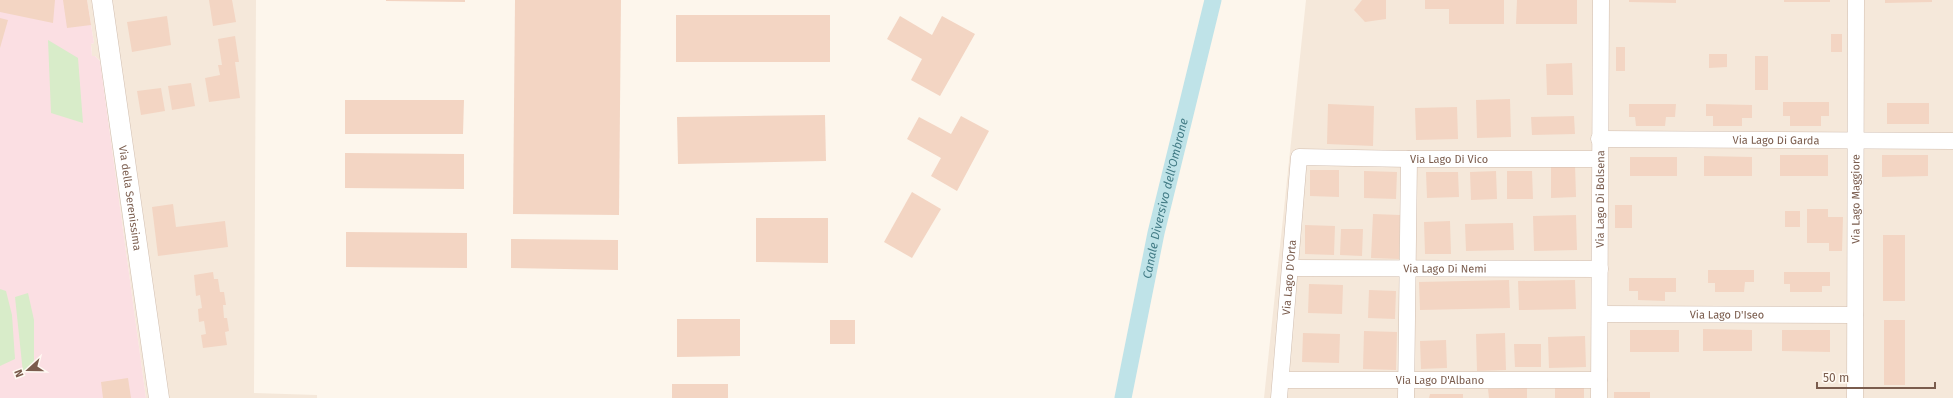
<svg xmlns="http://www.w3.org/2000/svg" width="1953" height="398" font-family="'Fira Sans',sans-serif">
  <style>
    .residential { fill: #f5e8da }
    .medical { fill: #fbdfe3 }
    .green { fill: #d8ecc9 }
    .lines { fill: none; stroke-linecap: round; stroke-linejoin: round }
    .canal { stroke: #bfe3e8; stroke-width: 17 }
    .building { fill: #f3d5c3 }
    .minor-casing { stroke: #d1beb0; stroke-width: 17 }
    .tertiary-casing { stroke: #d1beb0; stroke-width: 21 }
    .minor { stroke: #fff; stroke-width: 16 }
    .tertiary { stroke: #fff; stroke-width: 20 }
    .labels { text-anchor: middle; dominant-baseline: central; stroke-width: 4; stroke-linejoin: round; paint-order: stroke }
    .street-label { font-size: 11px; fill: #7a5c4d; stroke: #fffaf3 }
    .water-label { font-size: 12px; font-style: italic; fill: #437c86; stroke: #fffaf3 }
  </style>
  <rect width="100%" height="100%" fill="#fdf6ec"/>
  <!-- residential -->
  <g class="residential">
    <path d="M87,0H256L254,393L317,395V398H146L100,61L95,56H92L91,44L94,43Z"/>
    <path d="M1306,0H1953V398H1264Z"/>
  </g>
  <!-- medical -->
  <path class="medical" d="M0,0H87L94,43L91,44L92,56H95L100,61L146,398H0Z"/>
  <!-- green -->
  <g class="green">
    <path d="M48,40L78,58L83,123L51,113Z"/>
    <path d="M0,289L6,291L12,315L15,359L0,366Z"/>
    <path d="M28,293L34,320V368L23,373L15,297Z"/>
  </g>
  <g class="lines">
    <!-- canal -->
    <path class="canal" id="s1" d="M1123,398L1156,233L1213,0"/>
  </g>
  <!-- building -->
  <g class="building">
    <path d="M0,0H55L53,23L0,12Z"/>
    <path d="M63,0H87L91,25L67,28Z"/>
    <path d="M209,0H232L236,22L213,26Z"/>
    <path d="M386,0H465V2L386,1Z"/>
    <path d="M515,0H621L619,215L513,214Z"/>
    <path d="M1362,0H1386V19L1365,22L1354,10Z"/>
    <path d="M1425,0H1504V24H1449V9H1425Z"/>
    <path d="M1517,0H1577V24H1516Z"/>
    <path d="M1629,0H1676V3L1629,2Z"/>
    <rect x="1784" y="0" width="46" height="2"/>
    <path d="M1885,0H1932V2L1885,3Z"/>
    <rect x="676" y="15" width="154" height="47"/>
    <path d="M167,16L171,45L132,52L127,22Z"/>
    <path d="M900,16L932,35L942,16L975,34L940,96L911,80L922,59L887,39Z"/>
    <path d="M0,18L8,20L0,48Z"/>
    <rect x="1831" y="34" width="11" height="18"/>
    <path d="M235,36L239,62H235L240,98L209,102L205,78L220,75L218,65H222L218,39Z"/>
    <rect x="1616" y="47" width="9" height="24"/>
    <path d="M1709,54H1727V67L1709,68Z"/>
    <rect x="1755" y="56" width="13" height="34"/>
    <path d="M1572,63L1573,95H1547L1546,64Z"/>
    <path d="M191,83L195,106L172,110L168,86Z"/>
    <path d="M161,88L165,111L141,115L137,91Z"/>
    <path d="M1510,99L1511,137L1477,138L1476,100Z"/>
    <path d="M345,100H464L463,134H345Z"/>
    <path d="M1783,102H1829V116H1821V126H1790V116H1783Z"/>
    <rect x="1887" y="103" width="42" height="21"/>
    <path d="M1328,104L1374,106L1373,146L1327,144Z"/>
    <path d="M1629,104H1676L1675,117H1666L1665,126H1636L1635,117H1629Z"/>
    <path d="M1706,104L1752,105V118H1742V126H1713V116H1706Z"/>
    <path d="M1457,107L1458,139L1416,140L1415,108Z"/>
    <path d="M825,115L826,161L678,164L677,117Z"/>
    <path d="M961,116L989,131L957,191L931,176L941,158L907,139L919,117L951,134Z"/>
    <path d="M1574,116L1575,134L1532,135L1531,117Z"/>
    <path d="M345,153L464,154V189L345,188Z"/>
    <rect x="1780" y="155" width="48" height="21"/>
    <path d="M1882,155H1928V176L1882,177Z"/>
    <path d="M1704,156L1752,157V176H1704Z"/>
    <rect x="1630" y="157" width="47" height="19"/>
    <path d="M1575,165L1576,197L1551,198V166Z"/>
    <path d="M1310,170H1339V197L1310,196Z"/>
    <path d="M1364,171L1397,172L1396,199L1364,198Z"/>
    <path d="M1496,171L1497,199L1471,200L1470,172Z"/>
    <path d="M1507,171H1532L1533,199H1507Z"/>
    <path d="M1426,172H1458L1459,197L1427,198Z"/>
    <path d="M912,192L941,209L912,258L884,242Z"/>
    <path d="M173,204L176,227L225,221L228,247L158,256L152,207Z"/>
    <rect x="1615" y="205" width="17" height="23"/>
    <path d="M1807,209H1828V217H1843L1842,251H1829V243H1807Z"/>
    <rect x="1785" y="211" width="15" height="16"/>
    <path d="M1373,214L1400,215L1399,259L1371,258Z"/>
    <path d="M1576,215L1577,250L1534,251L1533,216Z"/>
    <path d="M756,218H828V263L756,262Z"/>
    <path d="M1450,221L1451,254H1425L1424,222Z"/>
    <path d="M1513,223L1514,250L1466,251L1465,224Z"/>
    <path d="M1305,225L1335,226L1334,255L1305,254Z"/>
    <path d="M1341,229H1363L1362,256L1340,255Z"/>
    <path d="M346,232L467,233V268L346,267Z"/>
    <rect x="1883" y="235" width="22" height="66"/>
    <path d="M511,239L618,240V270L511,268Z"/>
    <path d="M1708,270H1754V282H1745L1744,292H1715V283H1708Z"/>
    <path d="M213,272L214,279H218L220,292H224L226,305H223L224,318H227L229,331L225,332L227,345L203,348L201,335L206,334L204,321L199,322L198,309L202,308L200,295L196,296L194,275Z"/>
    <path d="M1784,272H1830V286H1822V292H1790V284H1784Z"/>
    <path d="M1629,278H1676V292H1665V301L1638,300V291H1629Z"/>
    <path d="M1509,280L1510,308L1420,310L1419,282Z"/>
    <path d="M1575,280L1576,309L1519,310L1518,281Z"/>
    <path d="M1309,284L1343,285L1342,314L1308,313Z"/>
    <path d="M1369,290L1396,291L1395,319L1368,318Z"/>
    <path d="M677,319H740V356L677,357Z"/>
    <rect x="830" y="320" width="25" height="24"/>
    <rect x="1884" y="320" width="21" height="65"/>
    <path d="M1703,329L1752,330V351H1703Z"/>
    <rect x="1630" y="330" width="49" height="22"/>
    <path d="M1782,330H1830V352L1782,351Z"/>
    <path d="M1364,331L1397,332L1396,370L1363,369Z"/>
    <path d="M1303,333L1340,334L1339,363L1302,362Z"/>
    <path d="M1505,333L1506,370L1477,371L1476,334Z"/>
    <path d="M1585,336L1586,367L1549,368L1548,337Z"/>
    <path d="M1446,340L1447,368L1421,369L1420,341Z"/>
    <path d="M1514,344H1541V367H1515Z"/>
    <path d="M128,378L131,398H103L101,382Z"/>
    <rect x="672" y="384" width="56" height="14"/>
    <rect x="1555" y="387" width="29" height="11"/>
    <path d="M1527,388V398H1489L1488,389Z"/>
    <rect x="1614" y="392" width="36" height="6"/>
    <path d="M1430,394H1463V398H1429Z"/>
  </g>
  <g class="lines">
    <defs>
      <g id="minor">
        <path id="s2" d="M1599,139L1953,141"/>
        <path id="s3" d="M1290,268L1600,269"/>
        <path id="s4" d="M1600,314L1855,315"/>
        <path id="s5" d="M1281,380H1599"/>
        <path id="s6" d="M1279,398L1299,157L1409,159H1599"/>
        <path d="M1406,398L1409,159"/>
        <path id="s7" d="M1599,398L1601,0"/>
        <path id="s8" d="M1855,398L1856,0"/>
      </g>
      <g id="tertiary">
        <path id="s9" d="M102,0L159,398"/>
      </g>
    </defs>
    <!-- minor casing -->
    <use href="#minor" class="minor-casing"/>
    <!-- tertiary casing -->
    <use href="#tertiary" class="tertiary-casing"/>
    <!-- minor -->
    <use href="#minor" class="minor"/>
    <!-- tertiary -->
    <use href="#tertiary" class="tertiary"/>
  </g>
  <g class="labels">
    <!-- street labels -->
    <g class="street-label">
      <text stroke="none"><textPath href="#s2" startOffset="177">Via Lago Di Garda</textPath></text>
      <text stroke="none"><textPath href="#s6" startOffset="392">Via Lago Di Vico</textPath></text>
      <text stroke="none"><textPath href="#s9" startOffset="200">Via della Serenissima</textPath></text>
      <text stroke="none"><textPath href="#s7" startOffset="199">Via Lago Di Bolsena</textPath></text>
      <text stroke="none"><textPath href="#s8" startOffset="199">Via Lago Maggiore</textPath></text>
      <text stroke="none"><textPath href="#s3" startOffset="155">Via Lago Di Nemi</textPath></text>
      <text stroke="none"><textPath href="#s6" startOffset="121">Via Lago D'Orta</textPath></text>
      <text stroke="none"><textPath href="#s4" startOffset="127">Via Lago D'Iseo</textPath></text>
      <text stroke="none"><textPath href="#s5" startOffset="159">Via Lago D'Albano</textPath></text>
    </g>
    <!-- water labels -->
    <g class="water-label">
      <text stroke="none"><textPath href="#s1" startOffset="204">Canale Diversivo dell'Ombrone</textPath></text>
    </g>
  </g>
  <!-- north arrow -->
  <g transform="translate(28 370) rotate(249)" stroke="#fffaf3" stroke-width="3" paint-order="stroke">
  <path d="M0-3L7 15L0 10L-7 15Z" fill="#7a5c4d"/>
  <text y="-6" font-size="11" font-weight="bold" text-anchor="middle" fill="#7a5c4d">N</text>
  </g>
  <!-- scale -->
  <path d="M1817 382v6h118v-6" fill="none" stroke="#7a5c4d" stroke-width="2"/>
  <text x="1823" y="382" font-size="12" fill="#7a5c4d" stroke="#fffaf3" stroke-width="3" paint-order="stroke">50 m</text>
</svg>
